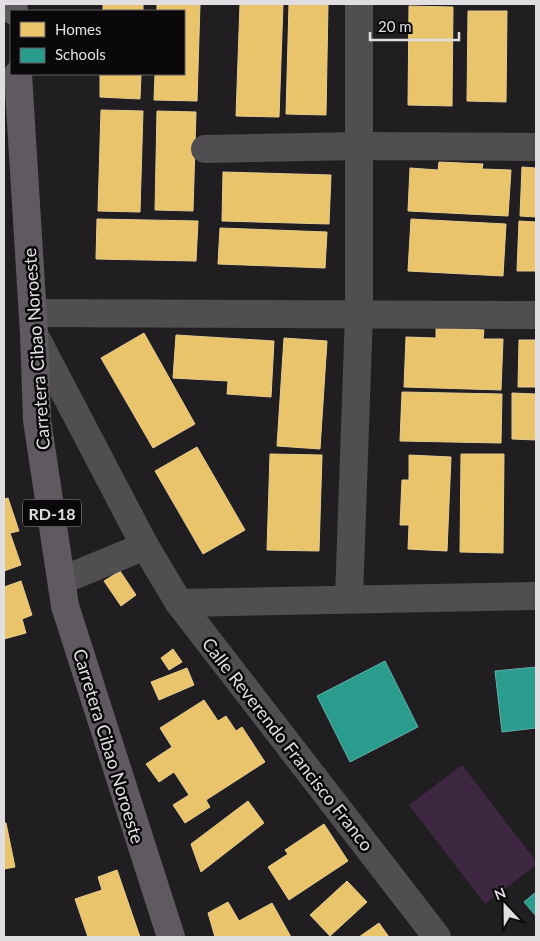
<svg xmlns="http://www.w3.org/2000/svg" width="540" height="941" font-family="Lato,sans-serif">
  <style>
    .green { fill: #3d2741 }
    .homes { fill: #e9c46a; stroke: #e7cc8e }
    .schools { fill: #2a9d8f; stroke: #61b0a8 }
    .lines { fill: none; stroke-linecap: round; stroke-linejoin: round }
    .minor { stroke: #504e50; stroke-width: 28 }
    .major { stroke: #5f5a60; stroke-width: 28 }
    .labels { text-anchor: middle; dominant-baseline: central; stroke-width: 5; stroke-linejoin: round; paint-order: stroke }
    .shield { fill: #0a080a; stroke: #a09ea0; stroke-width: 1 }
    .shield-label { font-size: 16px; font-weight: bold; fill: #e1dee1 }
    .street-label { font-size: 18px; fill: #e1dee1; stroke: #0a080a }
  </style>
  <rect width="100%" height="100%" fill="#201e21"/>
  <!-- green -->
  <path class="green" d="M462,765L536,861V865L485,904L409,805Z"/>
  <!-- homes -->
  <g class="homes">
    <rect x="103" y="4" width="40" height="7"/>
    <path d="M157,4H200L197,101L154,100L155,74H184V11H157Z"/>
    <path d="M240,4H283L279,117L236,116Z"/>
    <path d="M289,4H328L326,115L286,114Z"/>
    <path d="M409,6L453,7L452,106L408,105Z"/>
    <path d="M468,11H507L506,102L467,101Z"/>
    <path d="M100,74H141L140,99L100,97Z"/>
    <path d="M101,110L143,111L140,212L98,211Z"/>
    <path d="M157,111L196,112L193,211L155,210Z"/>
    <path d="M439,162L483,164L482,169L511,170L508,216L408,211L410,168L438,170Z"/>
    <path d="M522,167L536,168V217L520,216Z"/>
    <path d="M223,172L331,175L329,224L222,221Z"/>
    <path d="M97,219L198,221L196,261L96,259Z"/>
    <path d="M411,219L506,224L503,276L408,271Z"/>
    <path d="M519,221L536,222V271H517Z"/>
    <path d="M220,228L327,232L325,268L218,264Z"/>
    <path d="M436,328L484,330L483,339H503L501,390L404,387L406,337L436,338Z"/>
    <path d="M144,333L195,424L153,448L101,358Z"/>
    <path d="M176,335L274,341L271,397L227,394L228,381L173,378Z"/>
    <path d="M284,338L327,341L320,449L277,446Z"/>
    <path d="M519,340H536V387H518Z"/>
    <path d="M402,392L502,394L501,443L400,441Z"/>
    <path d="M512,393L536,394V440L512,439Z"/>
    <path d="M197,447L245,530L203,554L155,471Z"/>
    <path d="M270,454L322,455L319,551L267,550Z"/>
    <path d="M461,454H504L503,553L460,552Z"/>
    <path d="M409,455L451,457L447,551L408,549L409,525H400L402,480H409Z"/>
    <path d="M8,498L19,531L10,533L21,565L4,571V499Z"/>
    <path d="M120,571L136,595L121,606L104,581Z"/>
    <path d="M21,581L32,615L22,619L26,633L4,639V587Z"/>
    <path d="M173,649L182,662L169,670L161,658Z"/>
    <path d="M187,668L194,685L159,700L151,682Z"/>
    <path d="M204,700L218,721L226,716L236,731L242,727L265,762L206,800L210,807L185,823L173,805L189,795L174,772L159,782L146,764L172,747L160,728Z"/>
    <path d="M248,801L264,823L201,872L191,844Z"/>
    <path d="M4,823H6L15,867L4,869Z"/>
    <path d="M324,824L348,861L289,900L268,867L288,854L285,850Z"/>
    <path d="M117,870L140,937H88L75,899L102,890L98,877Z"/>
    <path d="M347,881L367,902L330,936L310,915Z"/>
    <path d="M228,902L239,921L272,903L291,937H215L208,913Z"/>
    <path d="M379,923L389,937H359Z"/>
  </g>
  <!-- schools -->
  <g class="schools">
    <path d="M385,661L418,727L350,762L317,696Z"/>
    <path d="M536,667V728L502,732L495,671Z"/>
    <path d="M536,892V916L524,902Z"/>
  </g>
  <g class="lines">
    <!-- minor -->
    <g class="minor">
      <path d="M205,149L360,146L536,147"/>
      <path d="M33,313L536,315"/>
      <path d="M34,334L145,546L179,603L437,937"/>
      <path d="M63,580L145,546"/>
      <path d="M349,598L359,313V4"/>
      <path d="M179,603L536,596"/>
    </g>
    <!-- major -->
    <g class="major">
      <path d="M13,4L14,11"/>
      <path d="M18,74L34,334L37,420L65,606L171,937"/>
    </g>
  </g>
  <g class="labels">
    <!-- shield labels -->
    <rect class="shield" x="23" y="499.5" width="58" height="27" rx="4"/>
    <g class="shield-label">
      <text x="52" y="513">RD-18</text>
    </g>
    <!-- street labels -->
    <g class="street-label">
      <text transform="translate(36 349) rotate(-94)">Carretera Cibao Noroeste</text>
      <text transform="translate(288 744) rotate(52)">Calle Reverendo Francisco Franco</text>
      <text transform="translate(109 746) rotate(73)">Carretera Cibao Noroeste</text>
    </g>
  </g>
  <!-- border -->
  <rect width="540" height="941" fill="none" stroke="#e1dee1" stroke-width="10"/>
  <!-- legend -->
  <rect x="10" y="10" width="175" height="65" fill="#0a080a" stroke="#605e60"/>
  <rect x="20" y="22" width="25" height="15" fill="#e9c46a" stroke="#605e60"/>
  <text x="55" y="35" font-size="15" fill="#e1dee1">Homes</text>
  <rect x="20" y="48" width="25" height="15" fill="#2a9d8f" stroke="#605e60"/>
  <text x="55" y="60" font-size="15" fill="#e1dee1">Schools</text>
  <!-- north arrow -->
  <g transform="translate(505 906) rotate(338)" stroke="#0a080a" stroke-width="4" paint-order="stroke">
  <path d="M0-4L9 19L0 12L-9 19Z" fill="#e1dee1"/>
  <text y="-8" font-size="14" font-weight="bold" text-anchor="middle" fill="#e1dee1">N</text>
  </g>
  <!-- scale -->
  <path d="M370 32v8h89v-8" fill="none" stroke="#e1dee1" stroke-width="2.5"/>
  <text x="378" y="32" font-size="15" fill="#e1dee1" stroke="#0a080a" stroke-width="4" paint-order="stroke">20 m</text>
</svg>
